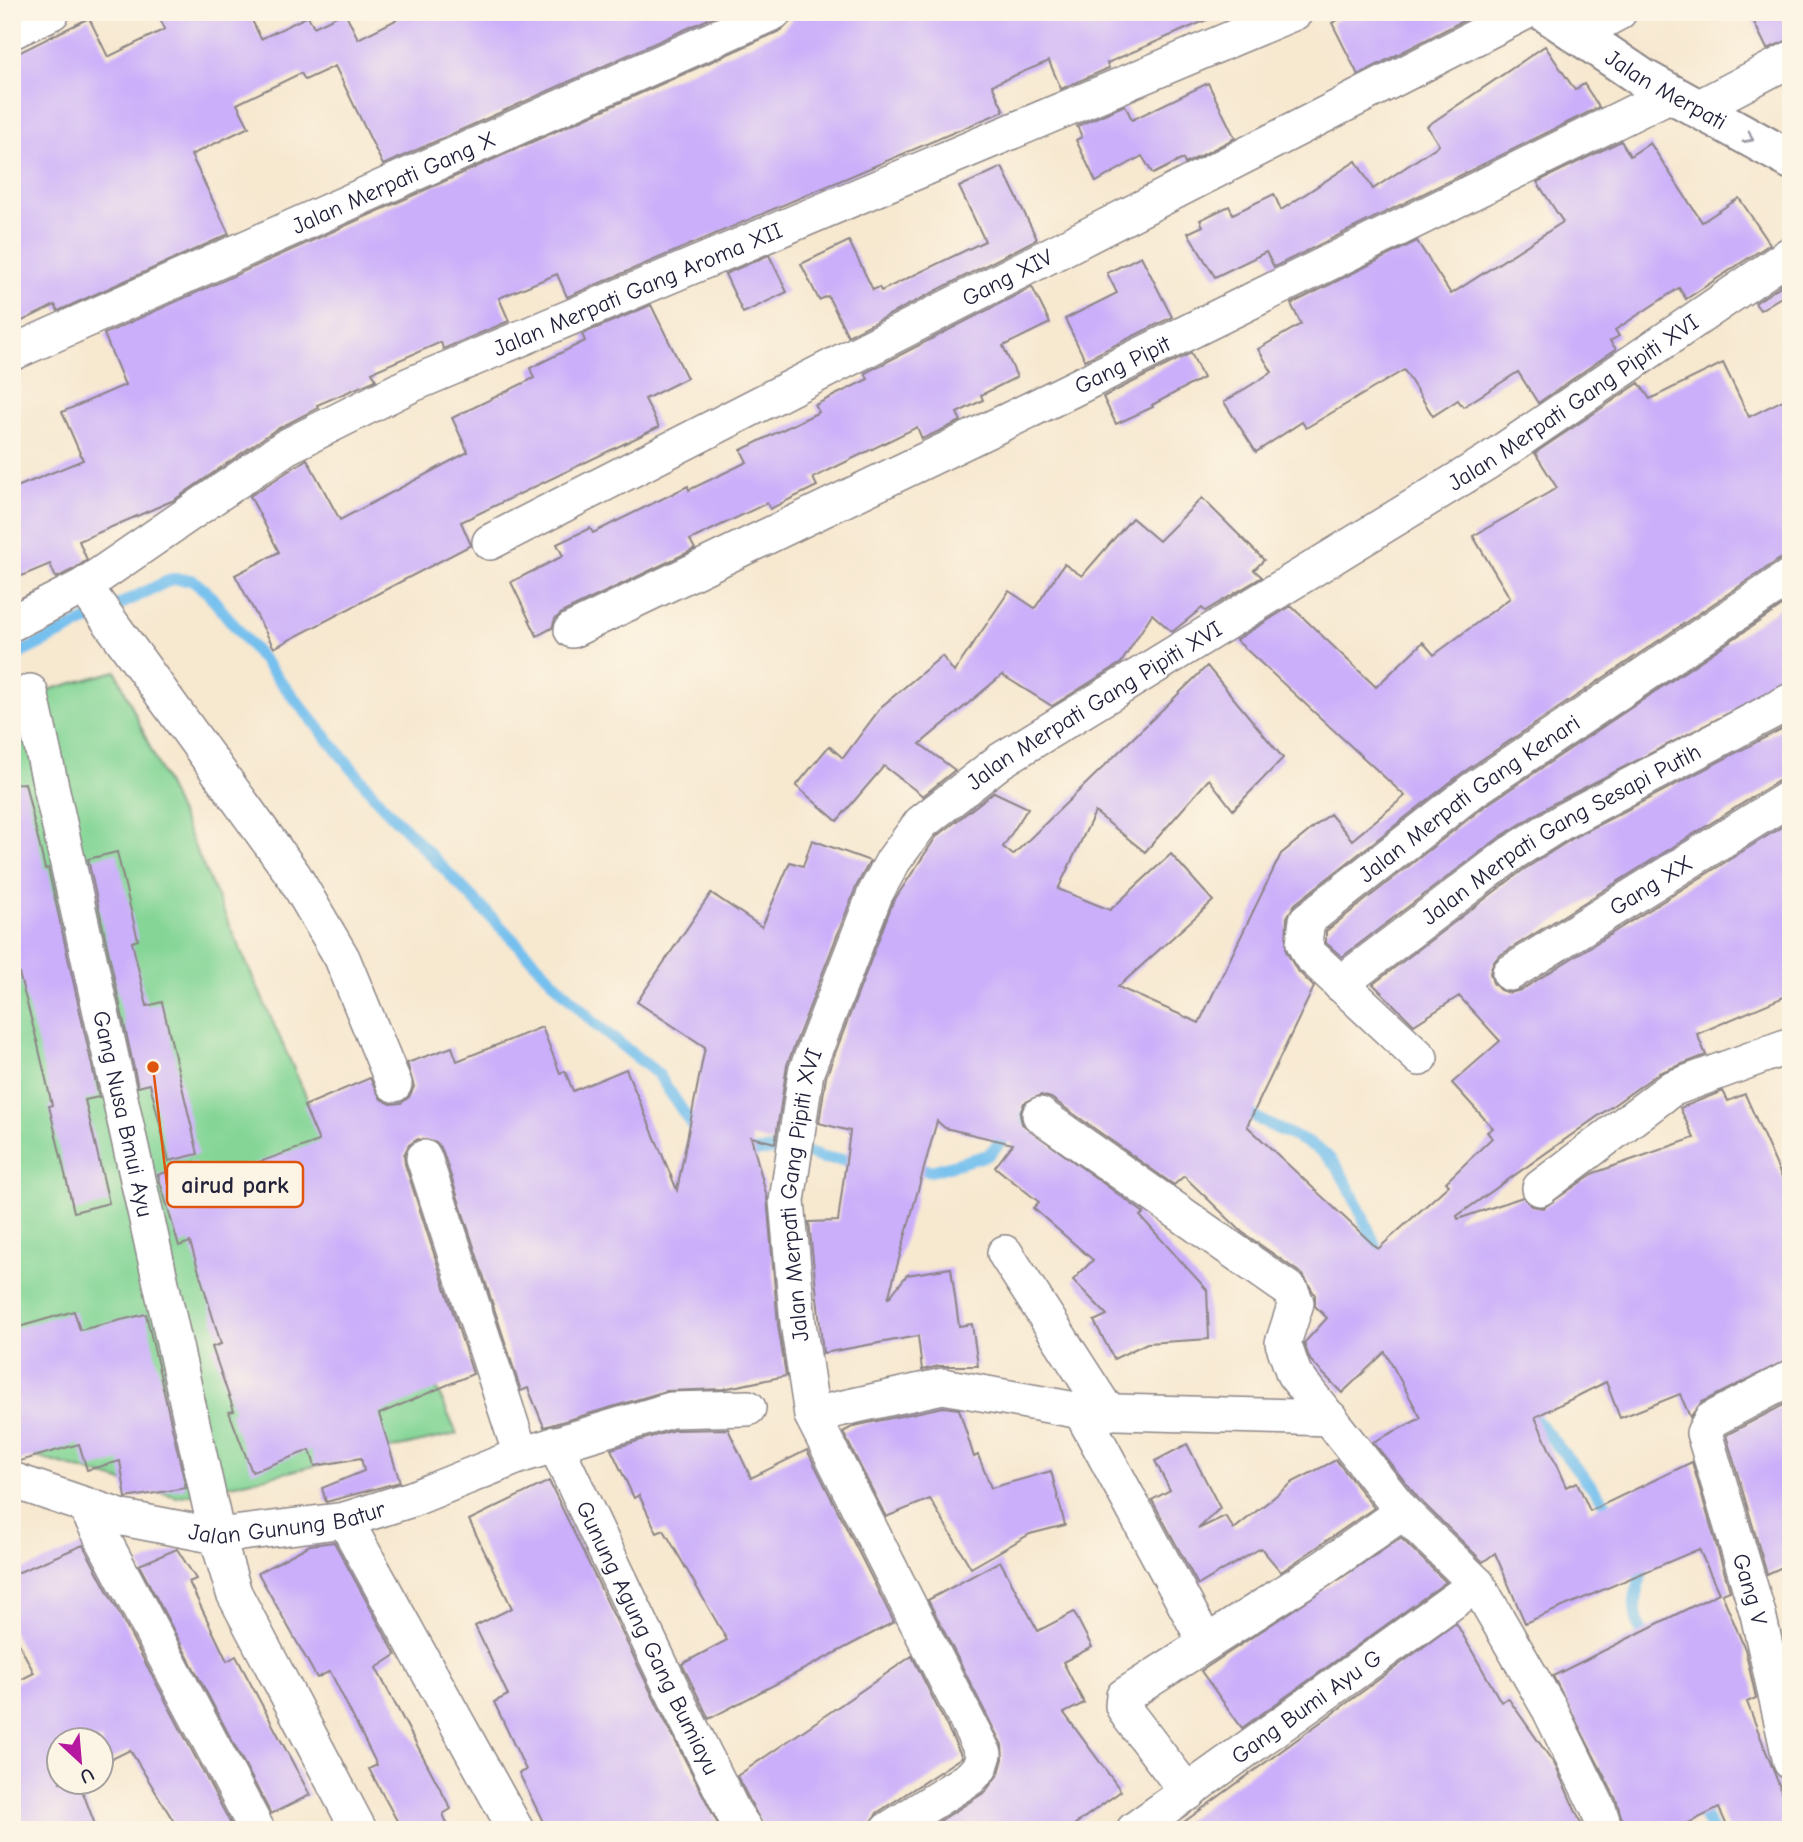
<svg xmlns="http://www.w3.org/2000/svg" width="1803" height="1842" font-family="'Comic Neue',sans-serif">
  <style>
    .green { fill: #84d596; stroke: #537c68; stroke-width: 2 }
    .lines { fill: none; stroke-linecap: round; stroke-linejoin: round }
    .stream { stroke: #74c0ee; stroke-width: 12 }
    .building { fill: #cbaffa }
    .minor-casing { stroke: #8c8586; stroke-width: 38 }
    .tertiary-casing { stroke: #8c8586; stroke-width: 42 }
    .minor { stroke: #fff; stroke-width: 35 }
    .tertiary { stroke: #fff; stroke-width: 38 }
    .oneway { stroke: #9c9ca7 }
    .labels { text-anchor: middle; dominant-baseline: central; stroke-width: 7; stroke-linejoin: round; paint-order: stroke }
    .street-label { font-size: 23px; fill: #22223b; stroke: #fcf5e5 }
    .leader { fill: none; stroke: #de560e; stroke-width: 2.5 }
    .callout-dot { fill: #de560e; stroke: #fcf5e5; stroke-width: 2.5 }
    .callout { fill: #fcf5e5; stroke: #de560e; stroke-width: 2.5 }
    .callout-label { font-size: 24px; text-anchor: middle; font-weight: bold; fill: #22223b }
  </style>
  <rect width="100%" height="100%" fill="#fcf5e5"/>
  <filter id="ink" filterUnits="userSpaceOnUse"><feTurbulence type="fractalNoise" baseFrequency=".0143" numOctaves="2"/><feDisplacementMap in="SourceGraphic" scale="14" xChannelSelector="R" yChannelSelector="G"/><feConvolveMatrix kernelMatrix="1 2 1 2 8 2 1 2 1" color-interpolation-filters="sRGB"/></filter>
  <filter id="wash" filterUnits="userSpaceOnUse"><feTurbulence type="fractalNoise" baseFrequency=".00686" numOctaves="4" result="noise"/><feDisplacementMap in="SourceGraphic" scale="28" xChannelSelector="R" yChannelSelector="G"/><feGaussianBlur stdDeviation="1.57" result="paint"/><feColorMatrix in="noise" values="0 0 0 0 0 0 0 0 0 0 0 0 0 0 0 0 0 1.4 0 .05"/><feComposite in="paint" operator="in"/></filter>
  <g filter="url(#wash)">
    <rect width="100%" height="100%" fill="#f7e8d0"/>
    <!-- green -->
    <path class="green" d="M116,671L457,1434L177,1497L12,1450V700Z"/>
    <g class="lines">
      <!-- stream -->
      <g class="stream">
        <path d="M12,657L172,579L192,580L207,592L382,805L595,1024L658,1074L698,1134"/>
        <path d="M1241,1106C1265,1129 1300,1134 1325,1154C1348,1174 1367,1230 1381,1258"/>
        <path d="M740,1153L795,1148L822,1158L860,1161"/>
        <path d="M909,1166L931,1171L988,1155L1035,1106"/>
        <path d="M1527,1409L1616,1516"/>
        <path d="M1640,1558C1646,1573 1636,1586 1635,1601C1634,1616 1641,1631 1646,1645"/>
        <path d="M1697,1803L1712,1830"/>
      </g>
    </g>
    <g id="blocks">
      <!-- building -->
      <g class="building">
        <path d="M157,12H248L261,39L308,16L314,27L345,12L358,39L412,12H724L383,165L335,66L305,80L301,73L237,104L249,127L191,155L229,234L58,311L55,305L12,326V56L89,18L108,57L165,29Z"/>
        <path d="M806,12H1225L1107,63L1109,68L1061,89L1049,61L992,85L1004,111L567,297L557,274L499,298L509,321L443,349L441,342L372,372L376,380L317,405L318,408L275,430L174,500L79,541L87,560L74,569L56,578L50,564L12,580V489L83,460L62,412L125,385L104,334L782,30L793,18Z"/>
        <path d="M1353,12H1480L1358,75L1332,23Z"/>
        <path d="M1749,12H1791V39L1767,49Z"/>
        <path d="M1545,46L1575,90L1584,84L1599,107L1274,267L1266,252L1215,277L1188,233L1203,226L1200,220L1229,206L1233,214L1274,194L1281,210L1356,161L1373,189L1439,145L1427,126Z"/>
        <path d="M1208,83L1235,138L1185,164L1183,159L1153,174L1142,156L1096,182L1076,140L1082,137L1077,126L1125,105L1132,120Z"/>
        <path d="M1621,141L1630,156L1650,143L1702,222L1739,198L1770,244L1686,299L1679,288L1615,330L1619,336L1610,341L1616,349L1538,403L1518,372L1463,407L1458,400L1433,416L1404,370L1306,428L1302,422L1256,452L1224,402L1272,372L1258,349L1301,324L1291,304L1417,241L1451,294L1563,222L1537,182Z"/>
        <path d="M1002,167L1037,239L848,336L828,296L819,300L801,264L849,241L873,290L879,287L881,291L985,241L959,187Z"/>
        <path d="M769,255L787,292L743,313L725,274Z"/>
        <path d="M1141,256L1172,317L1085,360L1065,319L1117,293L1107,273Z"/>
        <path d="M1791,279V291L1760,310L1755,303Z"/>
        <path d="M1032,287L1050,323L1003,346L1017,377L981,395L983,400L957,413L961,421L922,439L917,427L813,478L817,486L770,509L767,503L690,540L695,549L563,612L555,619L552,628L537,636L511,582L563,556L557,544L590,528L593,533L688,486L689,490L747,462L741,450L819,412L815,405L868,379L865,373Z"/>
        <path d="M651,305L687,378L645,399L659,427L461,522L471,545L274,648L235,575L279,552L250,496L307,459L340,520L468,452L452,418L534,378L530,368L585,341L582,334Z"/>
        <path d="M1191,353L1203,378L1152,405L1153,407L1116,424L1103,397Z"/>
        <path d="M1723,363L1749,417L1791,396V556L1780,559L1462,773L1295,904L1287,917L1286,951L1296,969L1314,987L1247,1126L1378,1249L1449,1185L1446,1182L1492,1138L1487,1132L1493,1128L1452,1083L1500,1041L1459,996L1414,1025L1373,984L1523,870L1575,837L1791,724V777L1780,780L1499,956L1493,963L1490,973L1493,983L1500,990L1510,993L1521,990L1791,821V994L1697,1034L1706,1055L1659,1073L1457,1216L1458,1219L1523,1197L1532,1206L1543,1208L1594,1173L1694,1138L1680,1108L1723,1091L1728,1101L1745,1094L1791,1198V1358L1702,1402L1690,1417L1680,1394L1620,1418L1606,1382L1535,1417L1566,1487L1577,1482L1590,1511L1692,1462L1730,1591L1722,1594L1745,1649L1756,1698L1747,1702L1791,1816V1830H1729L1719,1808L1674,1830H1625L1616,1799L1553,1676L1719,1593L1699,1549L1525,1623L1495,1553L1483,1562L1418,1498L1373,1442L1421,1418L1385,1352L1342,1393L1310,1360L1304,1343L1327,1318L1315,1306V1295L1303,1275L1242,1232L1184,1176L1174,1185L1051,1098L1041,1095L1024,1103L1020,1114L1022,1124L1144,1213L1140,1216L1207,1290L1209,1339L1147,1343L1114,1359L1094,1321L1107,1315L1073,1280L1093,1260L1033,1208L1039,1202L995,1167L1013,1144L945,1128L937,1121L888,1299L907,1275L951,1268L959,1326L972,1324L978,1366H939L922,1370L918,1336L823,1353L809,1222L838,1221L850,1131L819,1123L826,1077L893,902L936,837L994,792L1028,808L1003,847L1013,855L1207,666L1283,758L1233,810L1209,779L1145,852L1095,812L1058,889L1110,910L1171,854L1213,901L1118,987L1199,1023L1281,854L1330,814L1352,840L1405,796L1236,640L1291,606L1376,687L1423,642L1434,655L1510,598L1473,536L1557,488L1535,453L1639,383L1650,399Z"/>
        <path d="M1202,498L1264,560L1254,570L1262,577L1205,611L1202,608L1172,632L1152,614L1121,663L1052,706L1002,675L920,744L955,770L923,796L884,766L837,821L796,786L829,746L843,758L882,706L942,656L954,672L1009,591L1035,608L1064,564L1082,576L1132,518L1159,541Z"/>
        <path d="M1791,600V681L1554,803L1500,837L1342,957L1326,943V931L1485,806Z"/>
        <path d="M25,783L45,869L48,868L99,1097L85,1100L109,1203L74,1212L49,1106L52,1105L37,1041L12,947V784Z"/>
        <path d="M812,840L870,861L856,887L787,1065L775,1143L751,1137L767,1197L778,1325L786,1376L723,1389L666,1391L544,1427L528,1388L521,1391L443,1152L437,1143L418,1139L409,1145L404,1155L405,1164L473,1374L379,1414L400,1482L326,1502L322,1488L364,1471L361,1458L315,1466L310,1450L252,1472L229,1412L234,1411L212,1347L221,1344L190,1242L179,1246L158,1175L195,1162L203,1182L319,1141L304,1106L370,1078L381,1099L391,1104L401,1103L409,1097L414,1087L407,1063L452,1047L457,1061L542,1027L560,1073L565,1071L573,1091L626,1069L677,1190L705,1047L637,1002L711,893L762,927L790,862L803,866Z"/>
        <path d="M117,852L138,940L132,942L147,1006L162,1002L198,1154L169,1161L150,1084L138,1087L88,859Z"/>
        <path d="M74,1311L80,1330L146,1314L186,1488L126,1498L120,1461L87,1470L79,1444L20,1461L12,1460V1329Z"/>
        <path d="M1791,1401V1563L1767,1574L1726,1435Z"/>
        <path d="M943,1407L959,1409L974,1457L978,1455L991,1488L1051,1471L1065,1525L1030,1534L971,1568L930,1499L886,1517L843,1432L854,1426Z"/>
        <path d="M728,1429L751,1478L807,1450L894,1622L709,1719L682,1664L727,1640L664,1530L657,1533L639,1495L634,1498L611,1449L674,1430Z"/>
        <path d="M1187,1444L1220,1508L1198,1529L1225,1516L1234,1529L1293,1482L1336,1460L1374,1508L1281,1572L1261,1548L1198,1585L1152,1500L1170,1490L1155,1461Z"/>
        <path d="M549,1481L660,1711L721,1830H547L519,1773L526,1770L494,1702L508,1695L475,1626L512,1608L469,1520Z"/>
        <path d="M1401,1538L1446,1582L1242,1728L1201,1671Z"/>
        <path d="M334,1542L396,1655L376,1668L451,1809L443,1814L450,1830H402L369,1769L377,1765L330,1671L317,1678L258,1573L310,1545Z"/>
        <path d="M83,1545L234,1830H179L130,1750L102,1764V1740H60V1782H79L97,1830H21L12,1813V1684L34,1673L12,1630V1575Z"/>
        <path d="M177,1549L196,1579L189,1582L227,1661L236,1656L310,1795L271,1814L139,1565Z"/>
        <path d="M1000,1561L1038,1631L1074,1612L1092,1647L1063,1662L1084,1703L1064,1713L1121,1791L1067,1830H926L985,1792L999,1773L1003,1759L1002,1745L928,1600Z"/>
        <path d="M1456,1623L1501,1702L1508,1698L1555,1765L1584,1830H1173Z"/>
        <path d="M912,1656L962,1757L877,1813L868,1830H765L737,1776Z"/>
      </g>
    </g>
  </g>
  <g filter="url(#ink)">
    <use href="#blocks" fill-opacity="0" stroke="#8c8586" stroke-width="2"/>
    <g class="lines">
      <defs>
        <g id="minor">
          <path d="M12,31L52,12"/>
          <path d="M1576,35L1619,12"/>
          <path d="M1696,109L1791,59"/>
          <path id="s1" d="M12,353L774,12"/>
          <path id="s2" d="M490,542L1525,12"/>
          <path d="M84,586L294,876L342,958L394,1084"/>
          <path id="s3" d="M12,623L84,586L286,447L410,385L1295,12"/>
          <path id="s4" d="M572,630L1032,409L1671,94"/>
          <path id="s5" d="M30,692L217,1536L234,1593L359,1830"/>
          <path id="s6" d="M1510,973L1791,797"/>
          <path id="s7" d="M1340,984L1512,853L1565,820L1791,701"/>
          <path id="s8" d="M1420,1058L1310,955L1304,943L1307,920L1473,790L1791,576"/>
          <path d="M1040,1115L1291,1291L1296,1303L1283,1343L1294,1374L1403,1512L1477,1584L1550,1710L1598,1808L1605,1830"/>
          <path d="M424,1158L521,1455"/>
          <path d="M1540,1188L1671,1089L1791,1045"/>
          <path d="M1005,1253L1108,1413"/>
          <path id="s9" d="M1791,1378L1711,1420L1704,1433L1758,1614L1791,1762"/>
          <path d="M1081,1411L1206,1643"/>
          <path d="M812,1415L943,1386L1081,1411L1330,1418"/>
          <path id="s10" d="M555,1444L678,1702L733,1812L745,1830"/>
          <path id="s11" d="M12,1480L123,1518L217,1536L345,1520L412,1499L521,1455L671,1410L748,1408"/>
          <path d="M85,1505L257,1830"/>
          <path d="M345,1520L516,1830"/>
          <path d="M1188,1793L1129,1716L1123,1706L1124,1696L1322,1569L1403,1512"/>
          <path id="s12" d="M888,1830L970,1778L980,1767L984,1754L812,1415L798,1323L787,1201L806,1072L875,894L893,861L921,823L1000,761L1487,462L1791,254"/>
          <path id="s13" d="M1134,1830L1477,1584"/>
        </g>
        <g id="tertiary">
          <path id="s14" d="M1545,12L1641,77L1791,160"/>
        </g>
      </defs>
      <!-- minor casing -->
      <use href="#minor" class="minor-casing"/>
      <!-- tertiary casing -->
      <use href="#tertiary" class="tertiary-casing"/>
      <!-- minor -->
      <use href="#minor" class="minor"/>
      <!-- tertiary -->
      <use href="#tertiary" class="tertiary"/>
    </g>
    <!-- one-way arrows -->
    <defs><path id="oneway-chevron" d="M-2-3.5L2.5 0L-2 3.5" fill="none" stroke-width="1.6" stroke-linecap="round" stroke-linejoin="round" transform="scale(1.75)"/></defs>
    <use class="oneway" href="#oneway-chevron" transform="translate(1749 138) rotate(28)"/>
  </g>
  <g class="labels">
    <!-- street labels -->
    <g class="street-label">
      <text stroke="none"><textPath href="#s14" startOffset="144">Jalan Merpati</textPath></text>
      <text stroke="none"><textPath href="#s1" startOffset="418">Jalan Merpati Gang X</textPath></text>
      <text stroke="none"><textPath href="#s2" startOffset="581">Gang XIV</textPath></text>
      <text stroke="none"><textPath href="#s3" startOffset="712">Jalan Merpati Gang Aroma XII</textPath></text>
      <text stroke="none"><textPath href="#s4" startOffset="611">Gang Pipit</textPath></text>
      <text stroke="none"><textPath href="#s12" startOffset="1904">Jalan Merpati Gang Pipiti XVI</textPath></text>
      <text stroke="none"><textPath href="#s12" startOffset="1337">Jalan Merpati Gang Pipiti XVI</textPath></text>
      <text stroke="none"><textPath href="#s8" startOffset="390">Jalan Merpati Gang Kenari</textPath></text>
      <text stroke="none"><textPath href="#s7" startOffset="268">Jalan Merpati Gang Sesapi Putih</textPath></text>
      <text stroke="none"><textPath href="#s6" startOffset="166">Gang XX</textPath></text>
      <text stroke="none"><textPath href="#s5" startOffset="432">Gang Nusa Bmui Ayu</textPath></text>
      <text stroke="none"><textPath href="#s12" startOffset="728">Jalan Merpati Gang Pipiti XVI</textPath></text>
      <text stroke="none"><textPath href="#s11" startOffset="284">Jalan Gunung Batur</textPath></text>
      <text stroke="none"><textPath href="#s9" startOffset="268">Gang V</textPath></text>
      <text stroke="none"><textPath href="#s10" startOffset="215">Gunung Agung Gang Bumiayu</textPath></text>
      <text stroke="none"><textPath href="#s13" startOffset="212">Gang Bumi Ayu G</textPath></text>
    </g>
  </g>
  <!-- callouts -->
  <path class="leader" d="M153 1067L167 1185"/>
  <circle class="callout-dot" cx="153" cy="1067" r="7"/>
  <rect class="callout" x="167" y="1162" width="136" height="45" rx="7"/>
  <g class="callout-label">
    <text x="235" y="1193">airud park</text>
  </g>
  <!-- margin -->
  <rect width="1803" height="1842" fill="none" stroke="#fcf5e5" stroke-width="42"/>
  <!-- north arrow -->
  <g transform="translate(80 1761) rotate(154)"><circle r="33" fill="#fcf5e5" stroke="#a5a1a1" stroke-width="2"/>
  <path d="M0-5L12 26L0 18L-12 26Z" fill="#b5179e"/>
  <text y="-10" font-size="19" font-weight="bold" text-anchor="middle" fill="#22223b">U</text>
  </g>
</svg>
